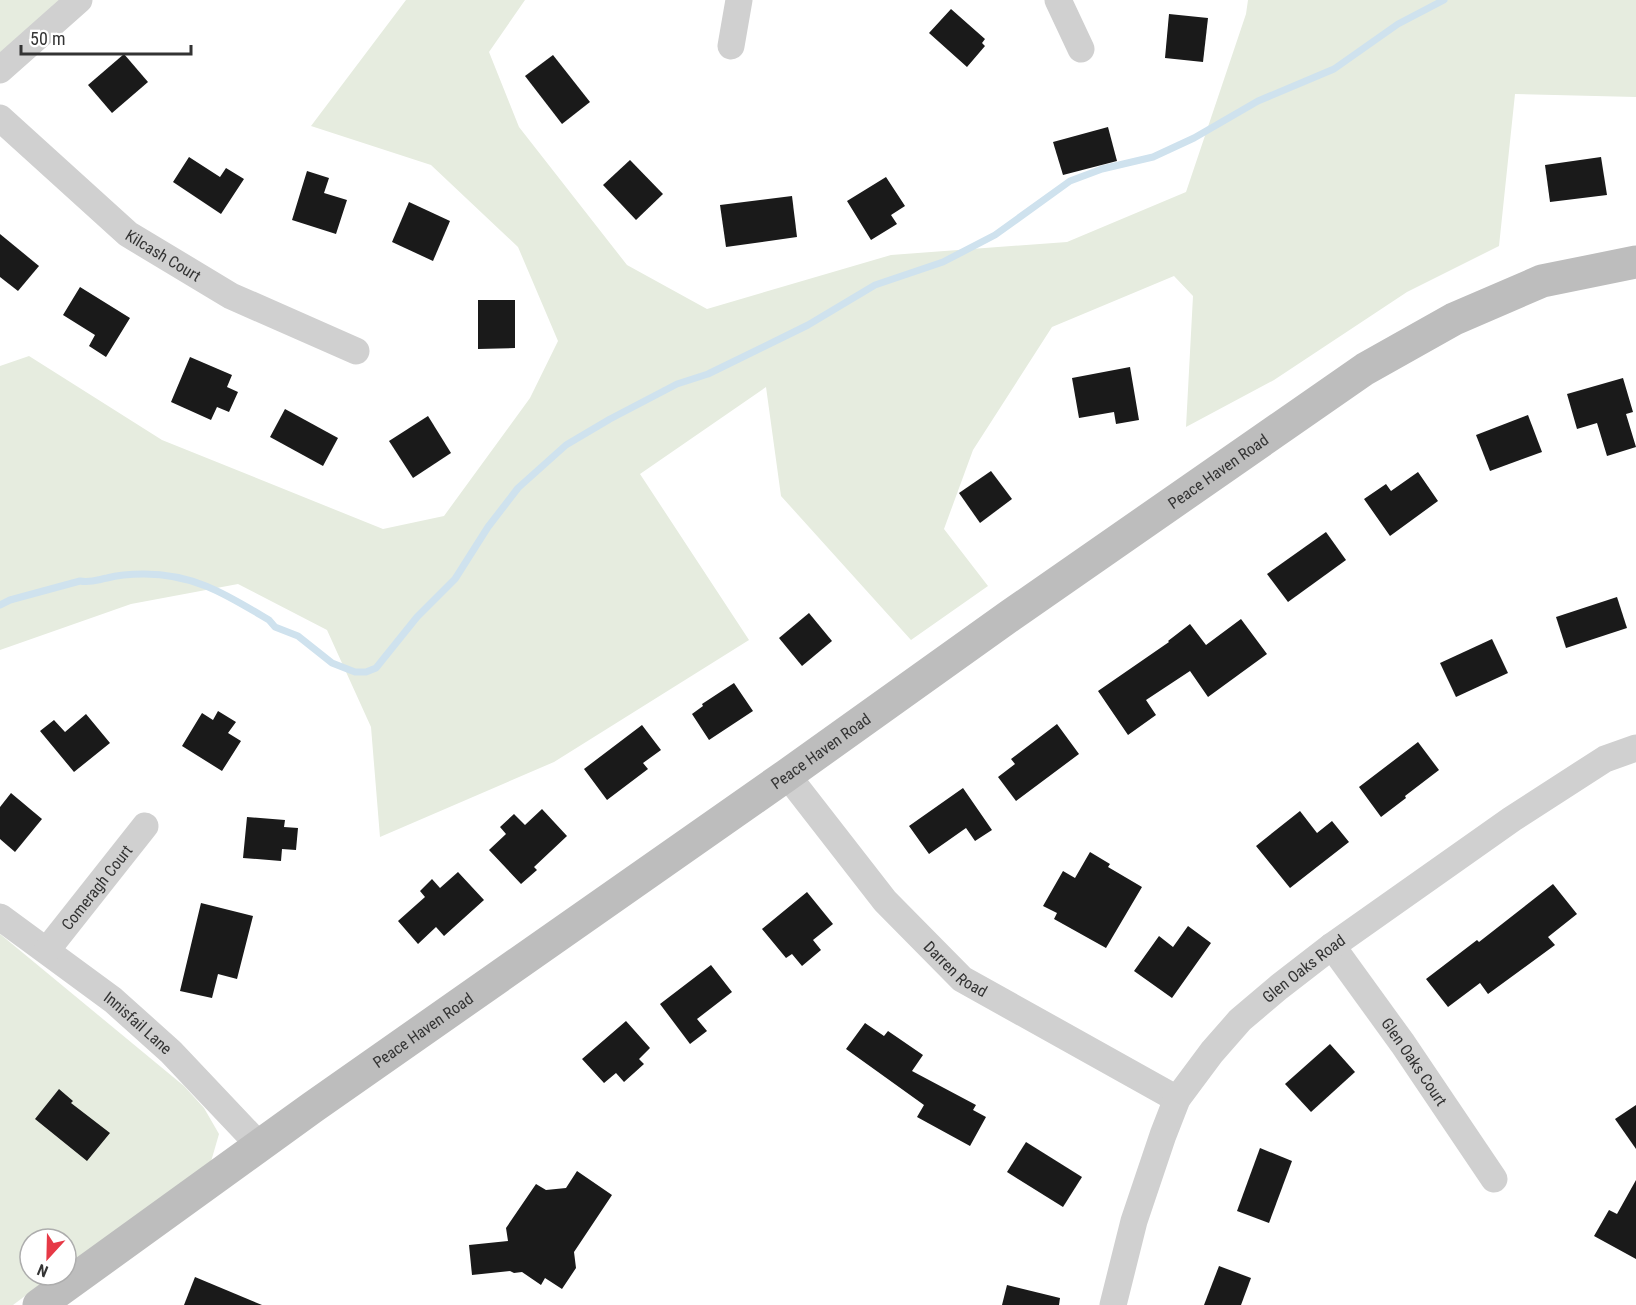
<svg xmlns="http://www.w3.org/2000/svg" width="1636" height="1305" font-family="'Roboto Condensed',sans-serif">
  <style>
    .green { fill: #e6ecdf }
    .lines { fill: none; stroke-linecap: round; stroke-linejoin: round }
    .stream { stroke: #cfe2ee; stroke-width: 7 }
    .building { fill: #1a1a1a }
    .minor { stroke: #d0d0d0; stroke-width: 27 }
    .secondary { stroke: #bdbdbd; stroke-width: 33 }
    .labels { text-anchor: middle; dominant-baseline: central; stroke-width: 6; stroke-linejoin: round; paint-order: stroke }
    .street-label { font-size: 16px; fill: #333; stroke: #fff }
  </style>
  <rect width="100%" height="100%" fill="#fff"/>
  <!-- green -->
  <g class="green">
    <path d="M0,0H61L0,53Z"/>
    <path d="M406,0H525L489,52L519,127L627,265L707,309L891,255L1067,242L1186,192L1246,14L1248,0H1636V97L1515,94L1499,246L1407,292L1274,380L1186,427L1193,296L1174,276L1052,327L973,450L944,529L988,586L911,640L781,496L766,387L640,474L749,640L554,762L380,837L371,727L327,630L238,584L131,604L0,650V366L29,356L162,440L383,529L444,516L530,398L558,341L518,247L431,165L311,126Z"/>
    <path d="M0,934L184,1086L204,1108L219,1134L210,1165L66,1266V1239H30V1275H53L13,1305H0Z"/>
  </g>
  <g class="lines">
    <!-- stream -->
    <path class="stream" d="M0,605L10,600L80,581C90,583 97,580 107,578C118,575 132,574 144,574C195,574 227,595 269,620L275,627L298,636L332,663L355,672H366L376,668L417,617L455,579L488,527L518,488L566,445L610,419L677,384L708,374L808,325L875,285L943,262L995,235L1070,181L1102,169L1153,157L1194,138L1258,101L1334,69L1398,24L1444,0"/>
  </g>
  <!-- building -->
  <g class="building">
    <path d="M951,9L985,39L982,43L985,46L967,67L929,33Z"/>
    <path d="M1169,14L1208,18L1203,62L1165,58Z"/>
    <path d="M124,54L148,82L112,113L88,85Z"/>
    <path d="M553,55L590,102L562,124L525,76Z"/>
    <path d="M1108,127L1117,161L1063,175L1053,142Z"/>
    <path d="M189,157L220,177L226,168L244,179L221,214L173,182Z"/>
    <path d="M1601,157L1607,195L1550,202L1545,165Z"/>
    <path d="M630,160L663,194L636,220L603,185Z"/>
    <path d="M307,171L329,178L324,193L347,200L336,234L292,220Z"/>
    <path d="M886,177L905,206L891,215L897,224L871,240L847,201Z"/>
    <path d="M792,196L797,237L726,247L720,205Z"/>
    <path d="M409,202L450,221L433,261L392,242Z"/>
    <path d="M0,234L39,266L18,291L0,277Z"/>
    <path d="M80,287L130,318L106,357L89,346L95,335L63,315Z"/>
    <path d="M478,300H515V348L478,349Z"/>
    <path d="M190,357L232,375L227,387L238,392L229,412L217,407L211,420L171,402Z"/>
    <path d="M1130,367L1139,420L1116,424L1114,412L1079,418L1072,378Z"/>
    <path d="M1623,378L1633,412L1626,414L1636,447L1607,456L1597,423L1577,429L1567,394Z"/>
    <path d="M285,409L338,438L323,466L270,437Z"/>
    <path d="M1528,415L1542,452L1490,471L1476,435Z"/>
    <path d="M428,416L451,453L413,478L389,441Z"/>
    <path d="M991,471L1012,499L980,523L959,493Z"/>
    <path d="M1418,472L1438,501L1390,536L1364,499L1386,484L1391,491Z"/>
    <path d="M1326,532L1346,560L1288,602L1267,574Z"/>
    <path d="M1617,597L1627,628L1566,648L1556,617Z"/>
    <path d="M809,613L832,641L802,666L779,638Z"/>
    <path d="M1241,619L1267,654L1208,697L1190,671L1146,700L1156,715L1128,735L1098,691L1169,642L1168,641L1190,624L1206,645Z"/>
    <path d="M1492,639L1508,673L1456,697L1440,663Z"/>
    <path d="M734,683L753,711L709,740L692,714L703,706L702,704Z"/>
    <path d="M218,711L236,722L228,733L241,741L222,771L182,746L202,713L213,720Z"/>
    <path d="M86,714L110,743L74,772L40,731L54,720L65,732Z"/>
    <path d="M1057,724L1079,754L1016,801L998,777L1015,764L1011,759Z"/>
    <path d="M642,725L661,750L643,763L648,769L607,800L584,769Z"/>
    <path d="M1418,742L1439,770L1405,796L1406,798L1381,817L1359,787Z"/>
    <path d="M963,788L992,830L975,841L966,828L929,854L909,826Z"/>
    <path d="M11,793L42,819L15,852L0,839V807Z"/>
    <path d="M542,809L567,836L534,867L537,870L521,884L489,850L506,834L500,827L514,814L525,825Z"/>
    <path d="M1300,811L1317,833L1332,821L1349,842L1290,888L1256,846Z"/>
    <path d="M247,817L285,820L284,827L298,828L296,850L282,849L281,861L243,858Z"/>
    <path d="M1090,852L1110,864L1108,867L1142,887L1106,948L1054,919L1057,913L1043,906L1063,871L1075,878Z"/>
    <path d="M458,872L484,900L444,936L436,927L418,944L398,921L425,897L420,891L432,879L440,888Z"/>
    <path d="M1553,884L1577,914L1548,937L1555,945L1488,994L1480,983L1448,1007L1426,979L1477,940L1479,942Z"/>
    <path d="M807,892L833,924L813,940L821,950L802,966L792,954L786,958L762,929Z"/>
    <path d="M201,903L253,916L237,979L218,974L212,998L180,991Z"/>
    <path d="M1188,926L1211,943L1172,998L1134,971L1159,936L1173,947Z"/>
    <path d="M711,965L732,992L697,1019L707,1031L690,1044L660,1004Z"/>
    <path d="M626,1021L650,1048L639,1059L644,1064L624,1082L616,1073L604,1083L582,1059Z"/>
    <path d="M865,1023L884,1036L888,1031L923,1055L912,1071L976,1105L973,1110L986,1117L970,1146L917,1117L924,1105L846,1049Z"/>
    <path d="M1330,1044L1355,1072L1311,1112L1285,1084Z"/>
    <path d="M59,1089L73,1101L71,1103L110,1133L87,1161L35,1119Z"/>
    <path d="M1636,1105V1149L1615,1119Z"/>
    <path d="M1026,1142L1082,1177L1063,1207L1007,1172Z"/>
    <path d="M1260,1148L1292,1161L1269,1223L1237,1211Z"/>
    <path d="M577,1171L612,1195L574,1252L576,1268L562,1289L545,1278L541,1285L522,1272L514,1273L510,1271L472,1275L469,1245L508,1241L506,1228L536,1184L546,1190L566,1188Z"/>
    <path d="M1636,1180V1259L1594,1236L1609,1210L1617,1214Z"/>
    <path d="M1219,1266L1251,1278L1241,1305H1204Z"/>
    <path d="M195,1277L262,1305H184Z"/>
    <path d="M1007,1285L1060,1298L1059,1305H1002Z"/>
  </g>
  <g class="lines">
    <!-- minor -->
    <g class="minor">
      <path d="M1058,0L1081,49"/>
      <path d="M731,46L739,0"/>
      <path d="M0,70L79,0"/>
      <path id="s1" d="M0,118L128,234L231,296L356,351"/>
      <path id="s2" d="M787,775L885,901L962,979L1177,1099"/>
      <path id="s3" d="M0,917L113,1000L171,1052L260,1146"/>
      <path id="s4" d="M1332,946L1403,1044L1494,1179"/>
      <path id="s5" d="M47,950L145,826"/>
      <path id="s6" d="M1113,1305L1134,1221L1163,1135L1177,1099L1212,1052L1240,1020L1279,987L1332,946L1512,819L1605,759L1636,748"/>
    </g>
    <!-- secondary -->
    <path class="secondary" id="s7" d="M39,1305L313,1107L787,775L1011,615L1365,369L1454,319L1542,281L1636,262"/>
  </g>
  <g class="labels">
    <!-- street labels -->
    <g class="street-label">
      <text stroke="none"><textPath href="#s1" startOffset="214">Kilcash Court</textPath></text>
      <text stroke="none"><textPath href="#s7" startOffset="1444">Peace Haven Road</textPath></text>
      <text stroke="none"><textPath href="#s7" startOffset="958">Peace Haven Road</textPath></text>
      <text stroke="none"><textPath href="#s5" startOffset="80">Comeragh Court</textPath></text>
      <text stroke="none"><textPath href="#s2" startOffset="258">Darren Road</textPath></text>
      <text stroke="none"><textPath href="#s6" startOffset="399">Glen Oaks Road</textPath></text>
      <text stroke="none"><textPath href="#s3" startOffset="174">Innisfail Lane</textPath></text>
      <text stroke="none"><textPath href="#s7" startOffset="472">Peace Haven Road</textPath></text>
      <text stroke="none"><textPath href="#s4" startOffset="142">Glen Oaks Court</textPath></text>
    </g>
  </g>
  <!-- north arrow -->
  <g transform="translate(48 1257) rotate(202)"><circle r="28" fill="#ffffff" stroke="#adadad" stroke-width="1.5"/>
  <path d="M0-4.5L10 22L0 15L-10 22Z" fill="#e63946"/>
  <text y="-9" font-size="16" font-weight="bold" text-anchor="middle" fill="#333333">N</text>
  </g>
  <!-- scale -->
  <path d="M21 45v9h170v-9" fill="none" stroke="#333333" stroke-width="3"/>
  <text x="30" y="45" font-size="18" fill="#333333" stroke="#ffffff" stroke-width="4.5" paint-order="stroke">50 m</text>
</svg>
